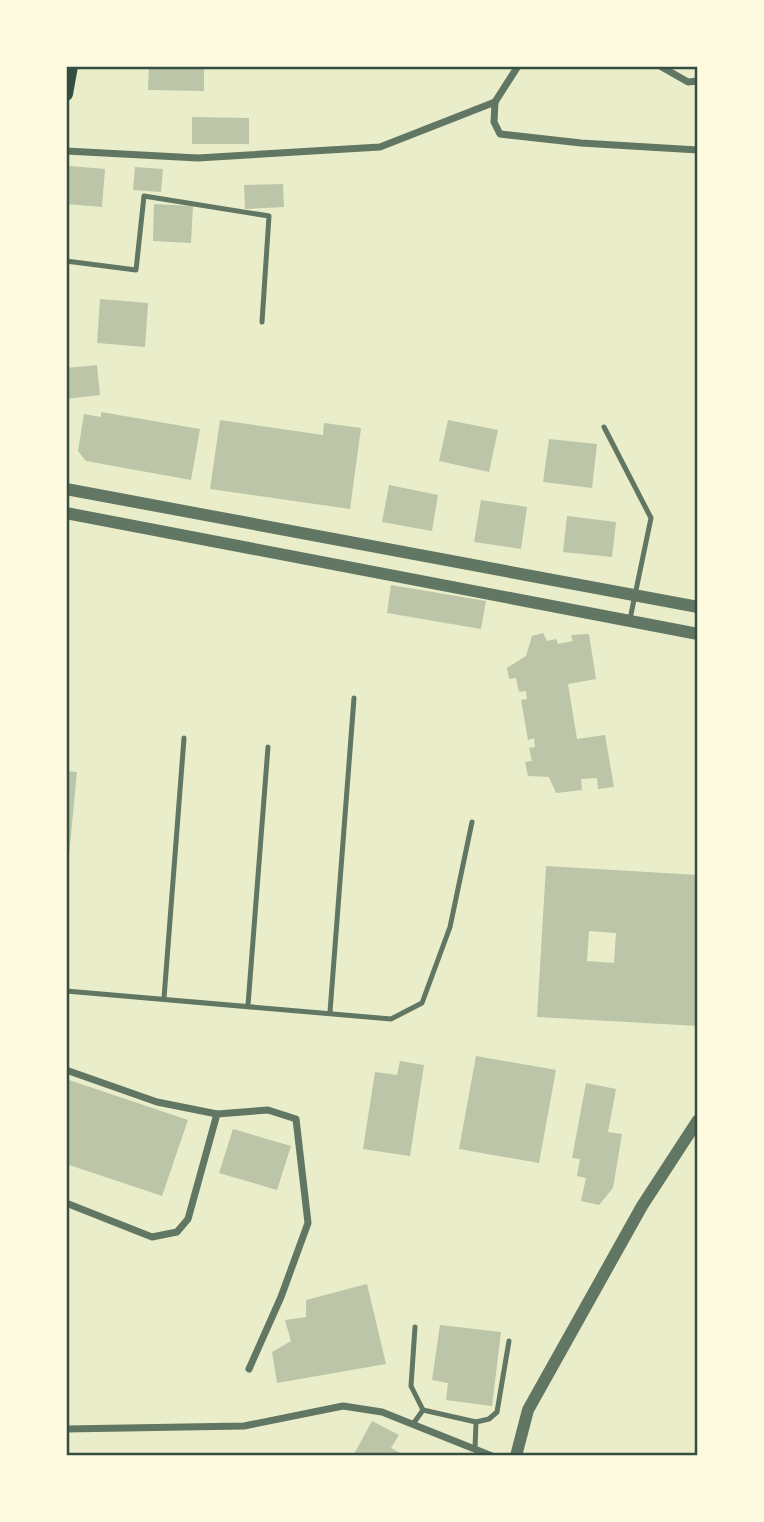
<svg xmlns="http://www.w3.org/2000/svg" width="764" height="1522" font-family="Figtree,sans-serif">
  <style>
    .building { fill: #bcc5a7; fill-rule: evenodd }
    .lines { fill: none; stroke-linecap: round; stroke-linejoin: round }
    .service { stroke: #617663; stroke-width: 5 }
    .minor { stroke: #617663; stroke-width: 7 }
    .tertiary { stroke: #617663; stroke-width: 12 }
    .secondary { stroke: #344e41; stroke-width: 14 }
    .neatline { fill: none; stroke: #344e41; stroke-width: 2.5 }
  </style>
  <rect width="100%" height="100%" fill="#e9edc9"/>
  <!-- building -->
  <g class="building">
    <path d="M149,66H204V91L148,90Z"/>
    <path d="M192,117L249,118V144H192Z"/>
    <path d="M69,166L105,169L102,207L66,204Z"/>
    <path d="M135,167L163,169L161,192L133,190Z"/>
    <path d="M283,184L284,207L245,209L244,185Z"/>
    <path d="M154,204L193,206L191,243L153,241Z"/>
    <path d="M100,299L148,303L145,347L97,343Z"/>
    <path d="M97,365L100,395L66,399V368Z"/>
    <path d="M101,412L200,429L191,480L86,461L78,451L84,414L101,417Z"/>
    <path d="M220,420L323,435L324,423L361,428L350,509L210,489Z"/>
    <path d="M448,420L498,430L489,472L439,461Z"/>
    <path d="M549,439L597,444L592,488L543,482Z"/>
    <path d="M389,485L438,495L432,531L382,522Z"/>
    <path d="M481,500L527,507L521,549L474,542Z"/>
    <path d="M567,516L616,522L612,557L563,552Z"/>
    <path d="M391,585L486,601L481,629L387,613Z"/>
    <path d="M543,633L547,641L556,639L558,644L573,641L571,635L589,634L596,679L568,684L577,739L605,735L614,787L598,789L597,778L581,779L582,790L556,793L549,777L528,776L525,762L532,761L529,748L535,747L534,738L528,740L521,700L527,699L526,691L519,692L516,678L509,679L507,668L526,656L532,636Z"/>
    <path d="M66,771L77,772L68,866H66Z"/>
    <path d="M546,866L698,875V1026L537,1017ZM589,931L616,933L614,963L587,961Z"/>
    <path d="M476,1056L556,1070L539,1163L459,1149Z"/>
    <path d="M400,1061L424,1065L410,1156L363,1149L375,1072L397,1075Z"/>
    <path d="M66,1079L188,1120L162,1196L66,1164Z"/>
    <path d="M586,1083L616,1089L608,1132L622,1134L613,1188L599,1205L581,1201L586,1178L577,1176L580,1159L572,1158Z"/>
    <path d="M233,1129L291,1146L277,1190L219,1173Z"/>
    <path d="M367,1284L386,1364L277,1383L272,1352L291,1341L285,1320L306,1317V1300Z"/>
    <path d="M440,1325L501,1332L492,1406L446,1400L448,1383L432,1380Z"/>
    <path d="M372,1421L399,1435L391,1448L406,1456H353Z"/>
  </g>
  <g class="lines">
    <!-- service -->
    <g class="service">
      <path d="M66,261L136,270L144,196L269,216L262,322"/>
      <path d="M604,427L651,518L630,619"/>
      <path d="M66,991L391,1019L422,1003L450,927L472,822"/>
      <path d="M164,998L184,738"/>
      <path d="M248,1005L268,747"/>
      <path d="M330,1012L354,698"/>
      <path d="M415,1327L411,1386L423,1410"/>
      <path d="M476,1422L489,1419L497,1412L509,1341"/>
      <path d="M413,1424L423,1410L476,1422L475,1448"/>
    </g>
    <!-- minor -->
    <g class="minor">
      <path d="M660,66L688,82L698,81"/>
      <path d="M495,102L494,122L500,134L581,143L698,150"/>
      <path d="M66,151L198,158L380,147L495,102L518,66"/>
      <path d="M66,1070L157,1102L217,1114L268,1110L296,1119L308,1223L281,1297L249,1369"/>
      <path d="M66,1203L152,1237L177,1232L188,1219L217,1114"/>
      <path d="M66,1429L244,1426L343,1406L382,1412L492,1456"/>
    </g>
    <!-- tertiary -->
    <g class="tertiary">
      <path d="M66,489L698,607"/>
      <path d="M66,513L698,634"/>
      <path d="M516,1456L528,1410L642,1206L698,1120"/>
    </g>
    <!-- secondary -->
    <path class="secondary" d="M66,94L71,66"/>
  </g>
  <!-- border -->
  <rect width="764" height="1522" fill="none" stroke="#fefae0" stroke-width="136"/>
  <rect x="68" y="68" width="628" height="1386" class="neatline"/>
</svg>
